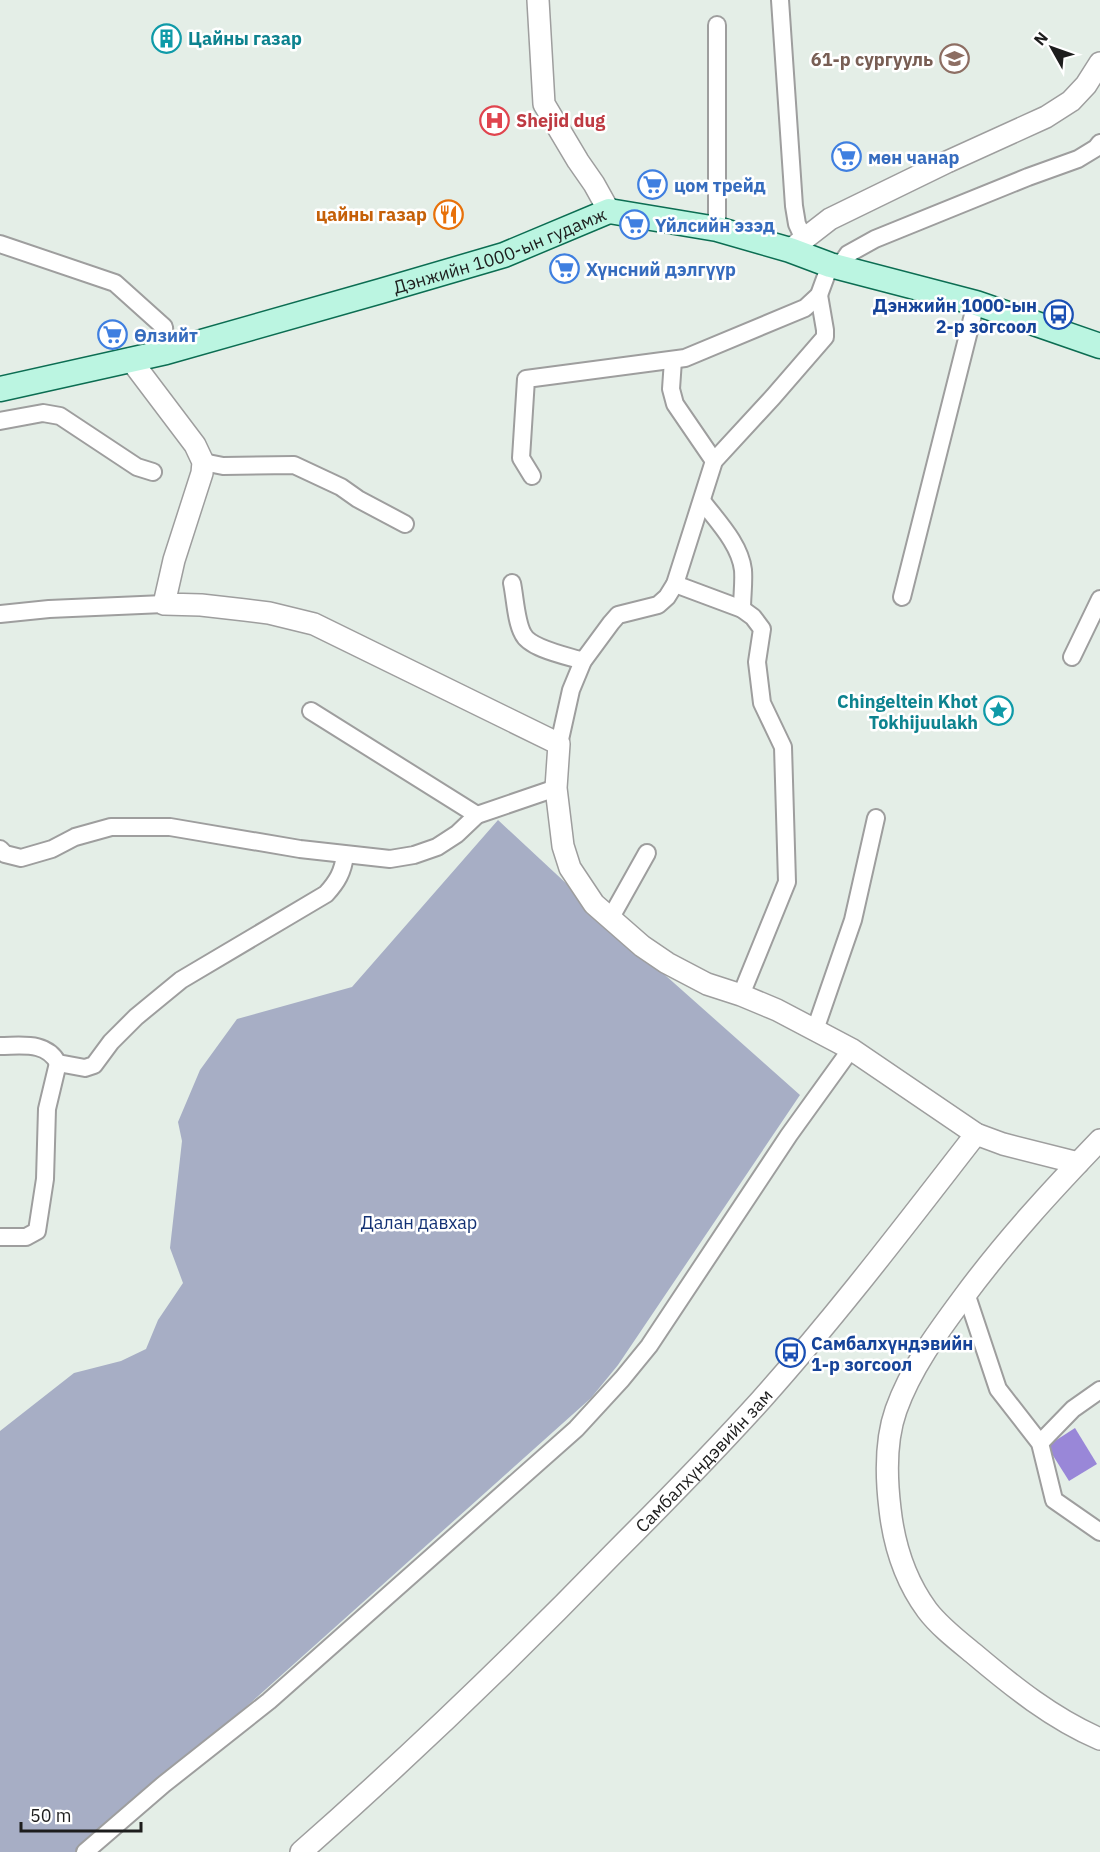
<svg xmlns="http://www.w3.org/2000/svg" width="1100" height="1852" font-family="'IBM Plex Sans',sans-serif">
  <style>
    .cemetery { fill: #a7aec5 }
    .pitch { fill: #9987d8 }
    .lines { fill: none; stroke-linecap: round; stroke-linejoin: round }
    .minor-casing { stroke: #9e9e9e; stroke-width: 20 }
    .tertiary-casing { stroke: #9e9e9e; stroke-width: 24 }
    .secondary-casing { stroke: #0c6d52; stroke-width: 27 }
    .minor { stroke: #fff; stroke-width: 16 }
    .tertiary { stroke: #fff; stroke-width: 21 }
    .secondary { stroke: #bbf5e1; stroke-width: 24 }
    .labels { text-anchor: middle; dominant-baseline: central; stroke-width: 5; stroke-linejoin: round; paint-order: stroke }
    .culture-label { font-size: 18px; font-weight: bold; fill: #0d838f; stroke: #fff; text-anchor: start }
    .education-label { font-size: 18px; font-weight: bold; fill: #785e54; stroke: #fff; text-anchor: end }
    .health-label { font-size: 18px; font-weight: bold; fill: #be3a42; stroke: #fff; text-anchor: start }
    .shop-label { font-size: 18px; font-weight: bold; fill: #366cbe; stroke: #fff; text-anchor: start }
    .food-label { font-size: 18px; font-weight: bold; fill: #c56008; stroke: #fff; text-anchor: end }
    .street-label { font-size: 18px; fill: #1d1d1d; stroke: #fff }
    .transit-label { font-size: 18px; font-weight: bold; fill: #164399; stroke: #fff; text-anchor: end }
    .park-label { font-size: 18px; fill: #133174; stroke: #fff }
  </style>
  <rect width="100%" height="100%" fill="#e4eee7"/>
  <!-- cemetery -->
  <path class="cemetery" d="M498,820L656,967L800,1095L618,1365L591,1398L84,1852H0V1431L74,1373L121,1361L146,1349L158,1320L183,1283L170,1248L182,1141L178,1122L200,1070L237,1019L352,987Z"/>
  <!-- pitch -->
  <path class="pitch" d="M1075,1428L1097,1464L1069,1481L1047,1446Z"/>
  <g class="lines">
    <defs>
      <g id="minor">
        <path d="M780,0L794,206L797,224L804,239"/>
        <path d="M717,25V229"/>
        <path d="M0,244L115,283L164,327L166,352"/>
        <path d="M839,267L848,254L875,239L1028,177L1078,159L1096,148L1100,143"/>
        <path d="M673,360L671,389L675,404L714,461"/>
        <path d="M0,421L43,413L60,416L137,467L153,472"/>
        <path d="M203,462L223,466L294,465L341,487L358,499L405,524"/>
        <path d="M532,476L521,458L526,379L685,358L805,308L819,295L830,265"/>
        <path d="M702,501C717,521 740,544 743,570C744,583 742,596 742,609"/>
        <path d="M512,583C515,597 516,622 523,634C530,649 568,656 583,661"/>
        <path d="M675,584L742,609L753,617L762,629L757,662L762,703L783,747L787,882L741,995"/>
        <path d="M902,597L976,303"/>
        <path d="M0,614L49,609L164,604"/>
        <path d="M1072,657L1100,599"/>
        <path d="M311,711L477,815"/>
        <path d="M559,744L571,690L583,661L611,623L618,615L658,605L667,597L675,584L714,461L773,397L825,337V330L819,295"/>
        <path d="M0,849L5,854L21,858L52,849L75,837L111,827H170L300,849L390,859L414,855L437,847L457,834L477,815L556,788"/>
        <path d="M610,919L647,853"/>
        <path d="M815,1030L853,920L876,818"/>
        <path d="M0,1046C22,1046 46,1041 58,1063L85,1068L94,1065L111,1042L136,1017L181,980L326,894C337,882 343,872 345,855"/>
        <path d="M0,1237H26L37,1231L45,1179L47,1109L58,1063"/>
        <path d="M966,1293L998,1389L1040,1443L1054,1500L1100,1532"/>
        <path d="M1040,1443L1073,1409L1100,1390"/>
        <path d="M85,1852L164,1784L269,1701L576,1429L622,1379L649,1346L789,1135L851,1049"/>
      </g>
      <g id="tertiary">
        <path d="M538,0L544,104L578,161L594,184L609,211"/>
        <path d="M790,250L830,219L947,162L1046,117L1071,101L1086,85L1100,63"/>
        <path d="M130,359L195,445L203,462L202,473L174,560L164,604L201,605L245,610L269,613L314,624L559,744L556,788L563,846L570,868L594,904L642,946L667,963L707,984L741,995L777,1010L851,1049L976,1134L1003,1144L1078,1163"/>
        <path d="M1100,1140C1051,1191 1005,1241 963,1298C937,1333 911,1368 896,1410C885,1441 886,1476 890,1509C894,1545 905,1580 927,1610C939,1626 957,1640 973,1653C1012,1686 1053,1719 1100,1739"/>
        <path id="s1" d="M301,1852C409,1757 513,1657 613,1554C663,1504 713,1453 761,1400C837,1315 906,1224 976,1134"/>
      </g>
      <g id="secondary">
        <path id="s2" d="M0,389L166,352L381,291L504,255L609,211L717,229L790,250L830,265L976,303L1100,346"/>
      </g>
    </defs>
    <!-- minor casing -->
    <use href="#minor" class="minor-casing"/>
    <!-- tertiary casing -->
    <use href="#tertiary" class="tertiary-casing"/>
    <!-- secondary casing -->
    <use href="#secondary" class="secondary-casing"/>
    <!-- minor -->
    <use href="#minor" class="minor"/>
    <!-- tertiary -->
    <use href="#tertiary" class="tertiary"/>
    <!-- secondary -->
    <use href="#secondary" class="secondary"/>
  </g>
  <!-- icons -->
  <defs>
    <symbol id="building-ring" viewBox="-11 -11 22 22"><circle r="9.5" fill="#fff" stroke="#0f9aa8" stroke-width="1.5"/><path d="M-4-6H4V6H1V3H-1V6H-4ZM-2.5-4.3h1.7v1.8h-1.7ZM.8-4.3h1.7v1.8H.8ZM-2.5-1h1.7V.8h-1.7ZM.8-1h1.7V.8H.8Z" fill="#0f9aa8"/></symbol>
    <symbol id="school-ring" viewBox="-11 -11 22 22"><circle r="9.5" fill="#fff" stroke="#8d6e63" stroke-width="1.5"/><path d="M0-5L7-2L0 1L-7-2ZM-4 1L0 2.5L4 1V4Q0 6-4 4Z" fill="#8d6e63"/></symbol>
    <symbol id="hospital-ring" viewBox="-11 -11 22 22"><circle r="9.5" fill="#fff" stroke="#e0444e" stroke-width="1.5"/><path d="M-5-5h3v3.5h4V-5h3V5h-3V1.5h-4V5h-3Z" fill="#e0444e"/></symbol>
    <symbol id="supermarket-ring" viewBox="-11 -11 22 22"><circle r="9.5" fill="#fff" stroke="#3f7fe0" stroke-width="1.5"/><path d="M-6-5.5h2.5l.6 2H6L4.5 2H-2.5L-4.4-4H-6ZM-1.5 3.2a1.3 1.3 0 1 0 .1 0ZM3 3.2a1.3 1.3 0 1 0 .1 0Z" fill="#3f7fe0"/></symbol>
    <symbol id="restaurant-ring" viewBox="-11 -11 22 22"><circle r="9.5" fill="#fff" stroke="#e8710a" stroke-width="1.5"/><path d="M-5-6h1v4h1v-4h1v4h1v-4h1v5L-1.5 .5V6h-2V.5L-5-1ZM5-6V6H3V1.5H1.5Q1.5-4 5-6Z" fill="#e8710a"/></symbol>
    <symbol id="bus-ring" viewBox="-11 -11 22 22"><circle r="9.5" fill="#fff" stroke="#1a4fb4" stroke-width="1.5"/><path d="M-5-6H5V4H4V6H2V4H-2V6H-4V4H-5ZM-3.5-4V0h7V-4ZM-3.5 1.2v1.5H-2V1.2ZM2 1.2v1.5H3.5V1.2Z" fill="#1a4fb4"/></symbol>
    <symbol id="sight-ring" viewBox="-11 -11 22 22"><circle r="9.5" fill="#fff" stroke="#0f9aa8" stroke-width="1.5"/><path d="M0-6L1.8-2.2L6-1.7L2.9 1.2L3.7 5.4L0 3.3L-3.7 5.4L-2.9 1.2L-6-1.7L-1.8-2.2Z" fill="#0f9aa8"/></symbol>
  </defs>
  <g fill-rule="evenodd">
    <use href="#building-ring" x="150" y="22" width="33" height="33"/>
    <use href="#school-ring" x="938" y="42" width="33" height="33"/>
    <use href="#hospital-ring" x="478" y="104" width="33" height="33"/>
    <use href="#supermarket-ring" x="830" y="140" width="33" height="33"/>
    <use href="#supermarket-ring" x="636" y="168" width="33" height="33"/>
    <use href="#restaurant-ring" x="432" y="198" width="33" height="33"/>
    <use href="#supermarket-ring" x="618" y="208" width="33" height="33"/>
    <use href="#supermarket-ring" x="548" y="252" width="33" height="33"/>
    <use href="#bus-ring" x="1042" y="298" width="33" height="33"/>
    <use href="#supermarket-ring" x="96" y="318" width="33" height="33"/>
    <use href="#sight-ring" x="982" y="694" width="33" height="33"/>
    <use href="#bus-ring" x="774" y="1336" width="33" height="33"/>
  </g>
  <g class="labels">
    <!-- culture labels -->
    <g class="culture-label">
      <text x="188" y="38">Цайны газар</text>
      <text x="978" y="701" text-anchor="end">Chingeltein Khot<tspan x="978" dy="21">Tokhijuulakh</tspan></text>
    </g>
    <!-- education labels -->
    <g class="education-label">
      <text x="933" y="59">61-р сургууль</text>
    </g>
    <!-- health labels -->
    <g class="health-label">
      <text x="516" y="120">Shejid dug</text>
    </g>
    <!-- shop labels -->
    <g class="shop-label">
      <text x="868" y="157">мөн чанар</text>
      <text x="674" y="185">цом трейд</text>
      <text x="655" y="225">Үйлсийн эзэд</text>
      <text x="586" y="269">Хүнсний дэлгүүр</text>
      <text x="134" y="335">Өлзийт</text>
    </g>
    <!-- food labels -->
    <g class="food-label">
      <text x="427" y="214">цайны газар</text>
    </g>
    <!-- street labels -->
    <g class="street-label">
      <text stroke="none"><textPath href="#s2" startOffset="519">Дэнжийн 1000-ын гудамж</textPath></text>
      <text stroke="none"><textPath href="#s1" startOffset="562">Самбалхүндэвийн зам</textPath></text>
    </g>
    <!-- transit labels -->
    <g class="transit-label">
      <text x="1037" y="305">Дэнжийн 1000-ын<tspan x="1037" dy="21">2-р зогсоол</tspan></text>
      <text x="811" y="1343" text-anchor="start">Самбалхүндэвийн<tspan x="811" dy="21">1-р зогсоол</tspan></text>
    </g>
    <!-- park labels -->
    <g class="park-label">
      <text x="419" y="1222">Далан давхар</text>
    </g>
  </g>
  <!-- north arrow -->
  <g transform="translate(1052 48) rotate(310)" stroke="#ffffff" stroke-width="4.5" paint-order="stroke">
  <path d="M0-4.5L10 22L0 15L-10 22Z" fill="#1d1d1d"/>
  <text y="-9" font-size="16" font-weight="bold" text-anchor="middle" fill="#1d1d1d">N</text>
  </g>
  <!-- scale -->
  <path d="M21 1822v9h120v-9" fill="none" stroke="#1d1d1d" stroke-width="3"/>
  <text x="30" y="1822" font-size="18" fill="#1d1d1d" stroke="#ffffff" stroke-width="4.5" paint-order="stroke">50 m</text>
</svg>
